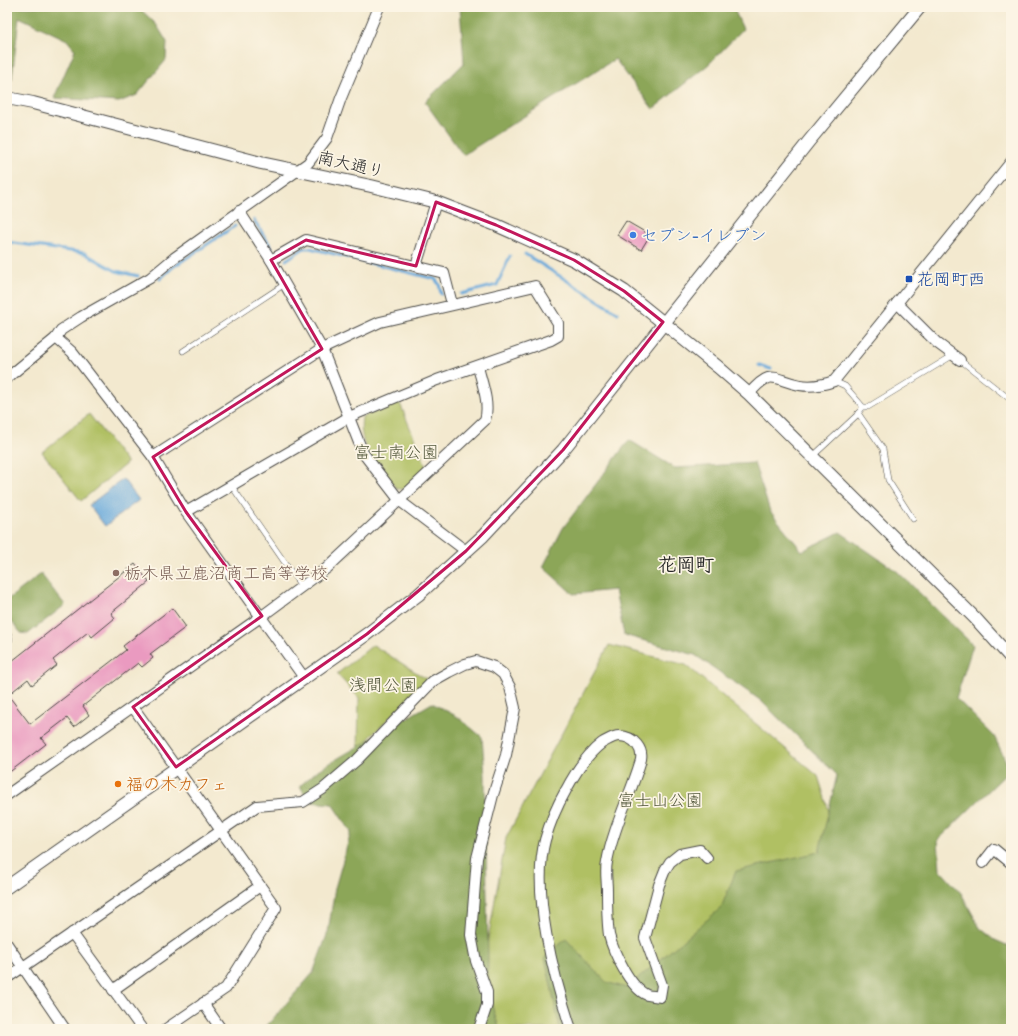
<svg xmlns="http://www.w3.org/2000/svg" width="1018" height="1036" font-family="Itim,'Klee One',sans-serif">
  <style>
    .green { fill: #b0c063; stroke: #6e7647 }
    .forest { fill: #8ca659; stroke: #5c6842 }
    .water { fill: #67a9db; stroke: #496a83 }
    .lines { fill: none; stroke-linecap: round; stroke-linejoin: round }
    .stream { stroke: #67a9db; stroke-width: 3 }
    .building { fill: #ea9ac0 }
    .service-casing { stroke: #494844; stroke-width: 6 }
    .minor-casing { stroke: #494844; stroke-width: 12 }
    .tertiary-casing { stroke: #494844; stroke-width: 14 }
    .service { stroke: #fff; stroke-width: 5 }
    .minor { stroke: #fff; stroke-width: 10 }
    .tertiary { stroke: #fff; stroke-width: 12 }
    .marked { fill: none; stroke: #c2185b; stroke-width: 3; stroke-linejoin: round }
    .shop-dot { fill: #3f7fe0; stroke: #fcf5e5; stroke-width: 1.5 }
    .transit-dot { fill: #1a4fb4; stroke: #fcf5e5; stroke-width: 1.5 }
    .education-dot { fill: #8d6e63; stroke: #fcf5e5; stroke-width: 1.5 }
    .food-dot { fill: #e8710a; stroke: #fcf5e5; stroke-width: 1.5 }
    .labels { text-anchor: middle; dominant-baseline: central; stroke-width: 3.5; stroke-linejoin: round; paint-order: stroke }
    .street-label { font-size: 17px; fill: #2b2b2b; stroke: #fcf5e5 }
    .shop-label { font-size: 17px; fill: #366cbe; stroke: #fcf5e5; text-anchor: start }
    .transit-label { font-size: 17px; fill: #164399; stroke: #fcf5e5; text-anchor: start }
    .park-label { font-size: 17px; fill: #53583c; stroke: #fcf5e5 }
    .education-label { font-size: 17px; fill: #785e54; stroke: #fcf5e5; text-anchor: start }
    .food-label { font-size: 17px; fill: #c56008; stroke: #fcf5e5; text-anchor: start }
    .quarter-label { font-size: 19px; font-weight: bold; fill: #2b2b2b; stroke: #fcf5e5 }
  </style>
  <rect width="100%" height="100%" fill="#fcf5e5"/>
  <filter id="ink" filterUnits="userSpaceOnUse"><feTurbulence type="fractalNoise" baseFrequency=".025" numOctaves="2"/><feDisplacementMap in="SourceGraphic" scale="8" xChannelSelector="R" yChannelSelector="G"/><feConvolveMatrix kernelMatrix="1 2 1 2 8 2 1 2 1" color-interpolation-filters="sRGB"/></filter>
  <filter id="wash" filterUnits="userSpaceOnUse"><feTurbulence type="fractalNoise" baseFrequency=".012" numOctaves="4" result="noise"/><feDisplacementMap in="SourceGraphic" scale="16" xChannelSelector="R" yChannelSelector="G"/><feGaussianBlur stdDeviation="0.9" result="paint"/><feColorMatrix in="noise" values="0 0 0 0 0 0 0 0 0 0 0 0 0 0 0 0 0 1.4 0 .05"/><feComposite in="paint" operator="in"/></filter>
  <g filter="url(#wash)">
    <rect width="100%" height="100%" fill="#f3e9cf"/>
    <!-- green -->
    <g class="green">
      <path d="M399,401L427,469L405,489H397C378,466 357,449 362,417Z"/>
      <path d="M89,414L127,463L81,501L42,452Z"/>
      <path d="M373,645L428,680L358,749L359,698L337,674Z"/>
      <path d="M609,645L686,665L818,776L844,859L695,1029H472L506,838Z"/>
    </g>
    <!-- forest -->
    <g class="forest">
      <path d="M7,7H138L156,24L167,42L166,60L137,95L119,102L54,98L75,50L67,40L19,17L12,79L7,80Z"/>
      <path d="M460,7H733L743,29L709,64L653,109L615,59L463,155L425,102L464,63Z"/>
      <path d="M629,440L675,468L754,463L770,511L802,551L840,532L898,572L973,645L956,698L994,736L1010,770L938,840L940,870L961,893L980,928L995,940L1011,947V1029H560L545,957L566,939L606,982L627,988L721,908L736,871L819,852L837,775L760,700L695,655L624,635L615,590L573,594L543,567L563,528Z"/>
      <path d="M41,574L65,605L28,634L21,633L7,616V600Z"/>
      <path d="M432,703L458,717L482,737L485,775L488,959C487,984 490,1006 500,1029H264L313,973L328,932L335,888L351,832L332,804L309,802L300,786L318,770Z"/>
    </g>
    <!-- water -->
    <path class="water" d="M123,479L139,500L105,526L89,505Z"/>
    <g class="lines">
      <!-- stream -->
      <g class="stream">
        <path d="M254,220L272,248"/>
        <path d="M7,242L84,253L116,271L138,276"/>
        <path d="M525,254L618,313"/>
        <path d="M286,260L304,248H310L435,279L439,284L441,294"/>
        <path d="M160,279L173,267L235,226"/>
        <path d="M461,294L497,285L510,256"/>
        <path d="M759,365L771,369"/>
      </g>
    </g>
    <g id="blocks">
      <!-- building -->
      <g class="building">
        <path d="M626,221L650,235L641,250L617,235Z"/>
        <path d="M135,564L149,582L111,613L115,618L92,637L88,632L53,660L57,665L32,685L28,679L8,695L30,724L126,650L123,646L172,608L186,627L150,654L153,658L142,667L138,663L83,706L89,715L74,727L67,718L41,738L46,744L7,774V665Z"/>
      </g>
    </g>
  </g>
  <g filter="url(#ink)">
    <use href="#blocks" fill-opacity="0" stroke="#494844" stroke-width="1"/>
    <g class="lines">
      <defs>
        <g id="service">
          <path d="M183,351L285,284"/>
          <path d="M960,360L1011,400"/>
          <path d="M834,381L845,386L863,407H868L952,356"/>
          <path d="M858,413L883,449L888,480L913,519"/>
          <path d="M813,456L856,416L863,407"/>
          <path d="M231,485L301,586"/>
          <path d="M7,629L10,639L7,647"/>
        </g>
        <g id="minor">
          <path d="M239,211L271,260L322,349L363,453L400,501L466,551"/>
          <path d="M271,260L306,240L444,273L452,304"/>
          <path d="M416,266L436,202"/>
          <path d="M897,303L937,343L960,360"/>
          <path d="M56,338L61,330L81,317L150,278L174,258L308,163L327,138L341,98L379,7"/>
          <path d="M7,378L56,338L72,352L153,457L186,512L305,679"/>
          <path d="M749,394C772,367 773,380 800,385C812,387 823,385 834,381L1011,162"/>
          <path d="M153,457L322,349L380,322L535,286L558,323V336L551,340L437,380L349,417L186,512"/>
          <path d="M133,707L276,908L226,988L166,1029"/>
          <path d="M7,795L262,616L327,568L485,420C490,404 482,383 478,367"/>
          <path d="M983,863L994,849L1011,863"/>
          <path d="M72,933L142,1029"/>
          <path d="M7,944L65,1029"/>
          <path d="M7,978L257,806L303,802L323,789L357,760L433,681L449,672L465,664L476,661L494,667L503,674L510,687L515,708L506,755L493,795L477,858L471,935L476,961L487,992V1005L479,1029"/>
          <path d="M113,990L260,886"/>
          <path d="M203,1003L221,1029"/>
          <path d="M571,1029C554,978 531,892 545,840C550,822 557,806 566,790C575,773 586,755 602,743C608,740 613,736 619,736C634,736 645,750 640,763C630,796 613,828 607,862C605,871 607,881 607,890C607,905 607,921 609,935C613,951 630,988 647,995C651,996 656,996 660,997L662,985L645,938L659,885L665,870L670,862L680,854L700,850L707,858"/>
        </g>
        <g id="tertiary">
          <path d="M7,98L33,103L261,163L371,186L436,202L496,225L574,260L624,291L718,367L749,394L975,618L1011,658"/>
          <path d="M7,887L367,634L418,595L483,536L563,450L809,141L920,7"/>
        </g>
      </defs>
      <!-- service casing -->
      <use href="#service" class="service-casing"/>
      <!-- minor casing -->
      <use href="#minor" class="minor-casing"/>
      <!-- tertiary casing -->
      <use href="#tertiary" class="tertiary-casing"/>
      <!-- service -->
      <use href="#service" class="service"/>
      <!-- minor -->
      <use href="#minor" class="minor"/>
      <!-- tertiary -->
      <use href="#tertiary" class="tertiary"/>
    </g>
  </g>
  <!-- marked area -->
  <path class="marked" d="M436,202L496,225L574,260L624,291L663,322L563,450L466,551L367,634L176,767L133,707L262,616L186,512L153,457L322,349L271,260L306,240L416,266Z"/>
  <!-- markers -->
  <circle class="shop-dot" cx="633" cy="235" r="4"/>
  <rect class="transit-dot" x="905" y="275" width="8" height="8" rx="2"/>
  <circle class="education-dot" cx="116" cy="573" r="4"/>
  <circle class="food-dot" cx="118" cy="784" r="4"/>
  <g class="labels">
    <!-- street labels -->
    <g class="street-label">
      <text transform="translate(351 164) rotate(13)">南大通り</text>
    </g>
    <!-- shop labels -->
    <g class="shop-label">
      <text x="641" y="235">セブン-イレブン</text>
    </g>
    <!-- transit labels -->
    <g class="transit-label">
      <text x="917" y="279">花岡町西</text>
    </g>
    <!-- park labels -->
    <g class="park-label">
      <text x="396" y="452">富士南公園</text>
      <text x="383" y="685">浅間公園</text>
      <text x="660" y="800">富士山公園</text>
    </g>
    <!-- education labels -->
    <g class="education-label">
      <text x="124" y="573">栃木県立鹿沼商工高等学校</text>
    </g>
    <!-- food labels -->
    <g class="food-label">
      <text x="126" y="784">福の木カフェ</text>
    </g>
    <!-- quarter labels -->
    <g class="quarter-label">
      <text x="686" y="564">花岡町</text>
    </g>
  </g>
  <!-- margin -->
  <rect width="1018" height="1036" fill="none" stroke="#fcf5e5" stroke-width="24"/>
</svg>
